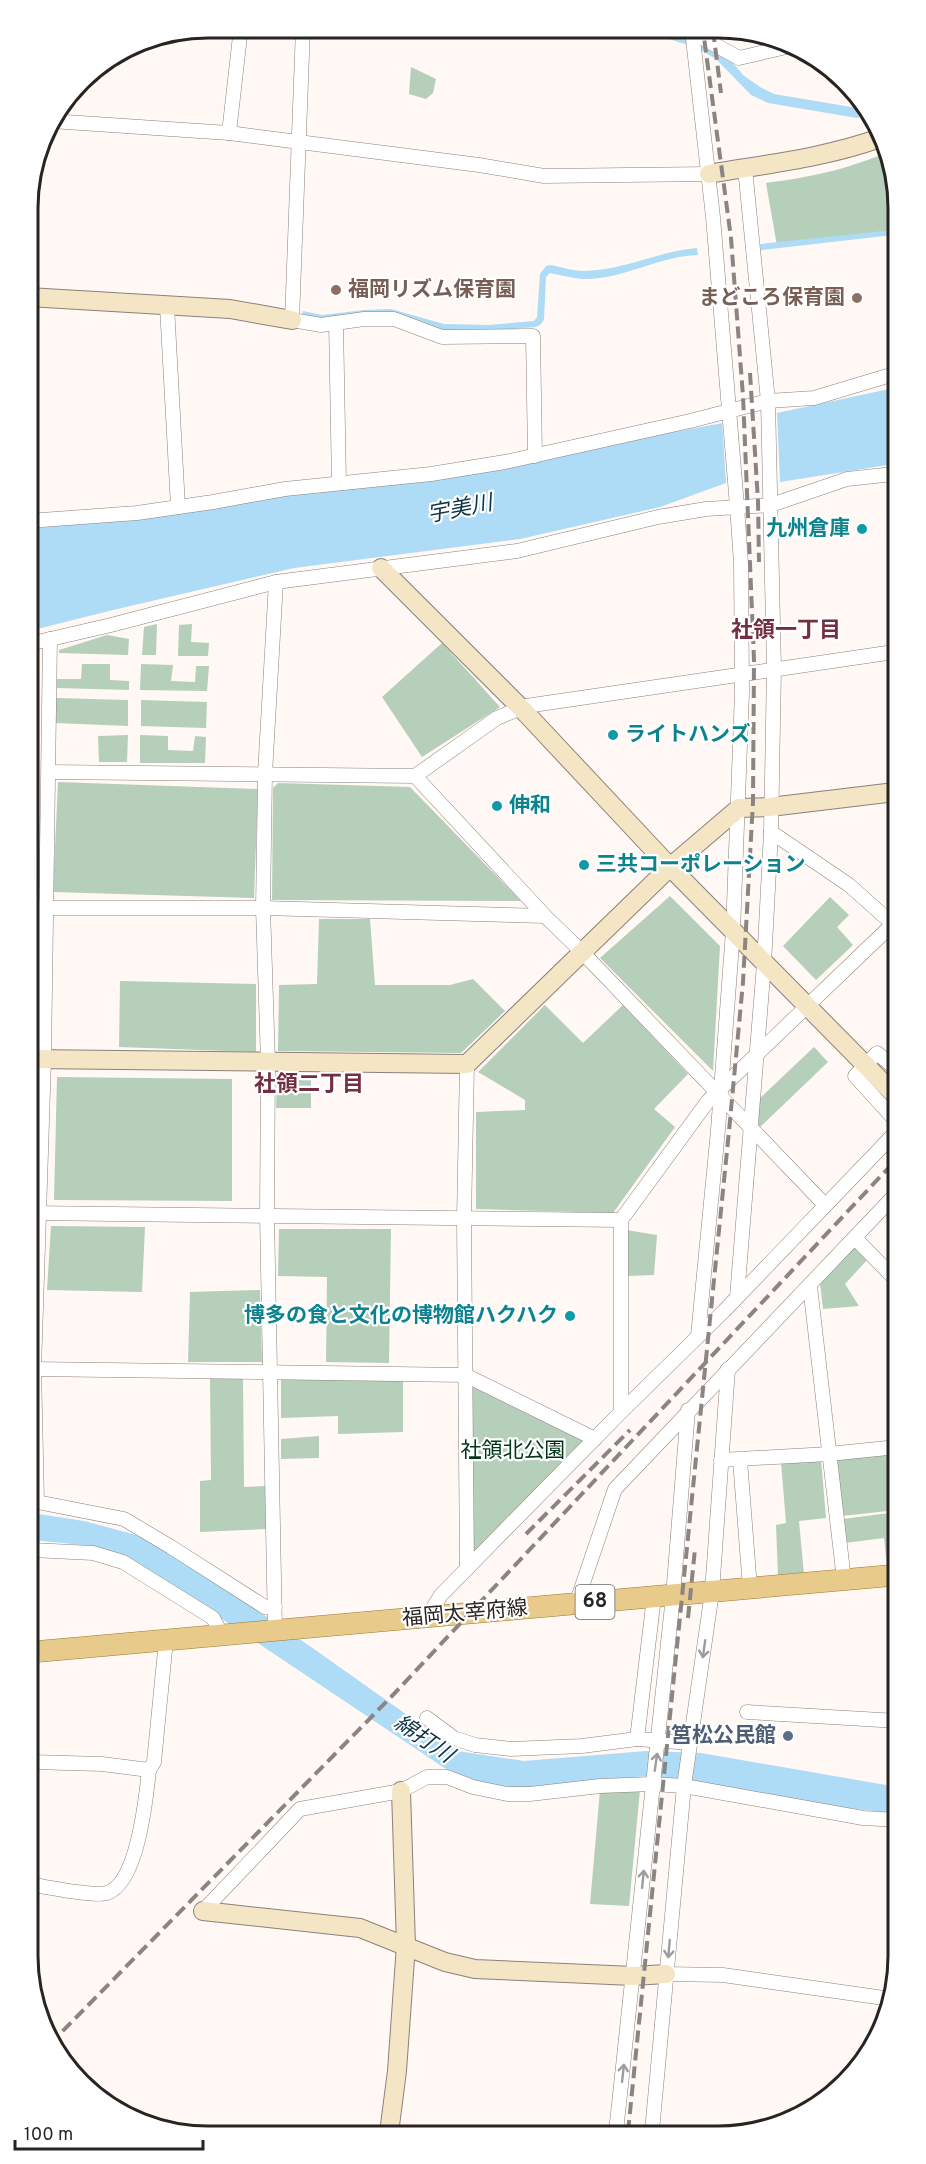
<svg xmlns="http://www.w3.org/2000/svg" width="926" height="2164" font-family="Overpass,'Noto Sans JP',sans-serif">
  <style>
    .green { fill: #b5cfbb }
    .water { fill: #aedbf6 }
    .pier { fill: #fff8f4 }
    .lines { fill: none; stroke-linecap: round; stroke-linejoin: round }
    .street-casing { stroke: #8b817b; stroke-width: 15 }
    .secondary-casing { stroke: #8b817b; stroke-width: 20 }
    .primary-casing { stroke: #9b7934; stroke-width: 22 }
    .street { stroke: #fff; stroke-width: 14 }
    .secondary { stroke: #f4e5c5; stroke-width: 18 }
    .primary { stroke: #e8ca8b; stroke-width: 21 }
    .rail { stroke: #8a8582; stroke-width: 4; stroke-dasharray: 12 6; stroke-linecap: butt }
    .oneway { stroke: #9e9c9c }
    .education-dot { fill: #8d6e63; stroke: #fff; stroke-width: 2 }
    .culture-dot { fill: #0f9aa8; stroke: #fff; stroke-width: 2 }
    .service-dot { fill: #5c6f8a; stroke: #fff; stroke-width: 2 }
    .labels { text-anchor: middle; dominant-baseline: central; stroke-width: 4.5; stroke-linejoin: round; paint-order: stroke }
    .shield { fill: #fff; stroke: #686664; stroke-width: 1.5 }
    .shield-label { font-size: 20px; font-weight: bold; fill: #282422 }
    .education-label { font-size: 21px; font-weight: bold; fill: #785e54; stroke: #fff; text-anchor: start }
    .culture-label { font-size: 21px; font-weight: bold; fill: #0d838f; stroke: #fff; text-anchor: start }
    .park-label { font-size: 21px; fill: #023418; stroke: #fff }
    .street-label { font-size: 21px; fill: #282422; stroke: #fff }
    .service-label { font-size: 21px; font-weight: bold; fill: #4e5e75; stroke: #fff; text-anchor: end }
    .water-label { font-size: 22px; font-style: italic; fill: #0e3447; stroke: #fff }
    .neighbourhood-label { font-size: 22px; font-weight: bold; fill: #742e42; stroke: #fff }
    .rim { fill: none; stroke: #282422; stroke-width: 3 }
  </style>
  <rect width="100%" height="100%" fill="#fff8f4"/>
  <!-- green -->
  <g class="green">
    <path d="M411,67L436,79L433,93L426,99L409,94Z"/>
    <path d="M888,152L893,161V230L777,246L766,183C811,177 845,170 888,152Z"/>
    <path d="M157,624L156,655H142L144,627Z"/>
    <path d="M192,624L191,642L209,643L208,656H178L179,625Z"/>
    <path d="M107,635L129,639L128,655L59,653V650Z"/>
    <path d="M442,643L500,707L422,757L382,697Z"/>
    <path d="M82,664H110V680L129,681V690L57,688V679H81Z"/>
    <path d="M141,664L173,665L171,681L195,682L196,666H209L207,691L140,690Z"/>
    <path d="M56,698L128,700V726L55,723Z"/>
    <path d="M141,700L207,702L206,728L141,726Z"/>
    <path d="M128,735L127,762H99L98,736Z"/>
    <path d="M140,735L168,736V750L193,751L195,736L206,737L205,763H140Z"/>
    <path d="M58,782L258,789L254,898L53,892Z"/>
    <path d="M278,783L410,787L521,901L272,900L273,788Z"/>
    <path d="M670,896L720,946L713,1071L600,958Z"/>
    <path d="M830,897L849,915L837,927L853,945L816,980L783,946Z"/>
    <path d="M319,919H370L375,985H450L473,979L505,1011L461,1053L278,1051L279,985L317,984Z"/>
    <path d="M120,981L256,984V1052L119,1047Z"/>
    <path d="M545,1005L583,1043L623,1005L688,1074L654,1109L675,1127L613,1213L476,1209V1112L525,1110V1100L478,1072Z"/>
    <path d="M814,1047L828,1062L758,1129L759,1099Z"/>
    <path d="M277,1074L311,1075V1108H276Z"/>
    <path d="M57,1077L232,1079V1201L54,1200Z"/>
    <path d="M51,1226L145,1227L142,1292L47,1290Z"/>
    <path d="M279,1229H391L389,1363L326,1362L327,1277L278,1276Z"/>
    <path d="M626,1230L657,1235L654,1275L626,1276Z"/>
    <path d="M855,1247L868,1259L845,1284L859,1306L823,1309L820,1283Z"/>
    <path d="M260,1290L262,1362H188L190,1292Z"/>
    <path d="M210,1378H243L244,1487L266,1486V1529L200,1532V1481L211,1480Z"/>
    <path d="M281,1380H403V1432L338,1434V1416L281,1418Z"/>
    <path d="M475,1383L581,1437L583,1441L473,1557L471,1388Z"/>
    <path d="M319,1436V1458L281,1459V1439Z"/>
    <path d="M897,1454V1510L842,1516L836,1460Z"/>
    <path d="M821,1459L826,1518L799,1521L804,1574L778,1576L776,1525L786,1523L781,1462Z"/>
    <path d="M897,1512V1566L887,1567L884,1538L845,1543L843,1519Z"/>
    <path d="M600,1790H640L629,1906L590,1904Z"/>
  </g>
  <!-- water -->
  <g class="water">
    <path d="M641,30H675L699,39L731,61L743,75L760,87L774,94L863,109L866,114L857,118L768,103L751,95L716,59L697,48Z"/>
    <path d="M893,230V235L761,250L760,244Z"/>
    <path d="M697,248L698,255C659,256 622,280 583,279C572,278 561,275 550,273L546,277L544,320L540,325L535,327L490,331L444,330L420,323L322,320L302,315L303,311L322,315L364,310L391,309L444,324L489,325L534,321L537,317L540,274L546,266L551,265C561,267 573,271 583,271C622,271 659,251 697,248Z"/>
    <path d="M894,388V464L780,482L726,483L660,507L520,539L294,568L113,610L29,631L28,529L113,520L597,446L777,413Z"/>
    <path d="M32,1513L84,1521L140,1536L198,1570L314,1649L458,1751L524,1761L646,1751L701,1753L886,1785H898V1814L823,1805L647,1776L530,1788L496,1786L458,1777L180,1591L126,1558L93,1546L32,1540Z"/>
  </g>
  <!-- pier -->
  <path class="pier" d="M777,413L780,482L726,483L722,421Z"/>
  <g class="lines">
    <defs>
      <g id="street">
        <path d="M303,28L292,320L321,325L364,319H394L442,337L533,336L535,456"/>
        <path d="M688,30L739,58L795,45"/>
        <path d="M692,30L713,217L737,506L741,563L742,692L733,931L718,1130L698,1336"/>
        <path d="M51,121L229,133L479,165L544,176L709,174"/>
        <path d="M229,133L241,27"/>
        <path d="M167,306L178,507"/>
        <path d="M336,323L339,483"/>
        <path d="M28,521L137,513L213,502L285,489L431,474L505,462L690,421L768,401L814,398L894,374"/>
        <path d="M29,644L111,625L276,582L517,551L658,517L706,509L771,505L847,479L894,474"/>
        <path d="M49,772L415,776L497,718L526,706L894,652"/>
        <path d="M415,776L545,916L583,953L825,1205"/>
        <path d="M771,832L849,885L895,926"/>
        <path d="M30,908H263L545,916"/>
        <path d="M467,1064L464,1219L467,1569"/>
        <path d="M896,1069L877,1053L855,1076L896,1121"/>
        <path d="M31,1213L621,1220"/>
        <path d="M855,1238L896,1280"/>
        <path d="M810,1286L844,1580"/>
        <path d="M737,1297L764,964L771,832L774,669L768,401L745,168"/>
        <path d="M31,1369L465,1375L595,1439"/>
        <path d="M621,1412V1220L708,1101L895,922"/>
        <path d="M721,1460L829,1454L897,1447"/>
        <path d="M740,1460L750,1588"/>
        <path d="M32,1501L124,1519L171,1547L265,1607H275"/>
        <path d="M37,1501L34,1369L44,1059L50,639"/>
        <path d="M32,1550L93,1553L123,1562L213,1618L222,1635"/>
        <path d="M576,1604L615,1489L896,1194"/>
        <path d="M427,1618L441,1595L621,1412L724,1311L896,1132"/>
        <path d="M275,1631L267,1215L268,1062L263,908L265,774L276,582"/>
        <path d="M747,1712L898,1721"/>
        <path d="M427,1718L454,1738L475,1745L511,1749L582,1746L637,1739L691,1743"/>
        <path d="M637,1739L654,1597"/>
        <path d="M32,1762L102,1764L149,1770"/>
        <path d="M33,1885C47,1887 96,1897 107,1893C138,1883 146,1798 149,1770L154,1762L166,1640"/>
        <path d="M203,1911L300,1809L401,1791L427,1777H447L473,1787L507,1794H530L600,1786L652,1784L684,1786L863,1818L898,1820"/>
        <path d="M666,1974L723,1975L891,1999"/>
        <path d="M652,2131L684,1786L712,1592L728,1369"/>
        <path d="M616,2132L673,1596L688,1410"/>
      </g>
      <g id="secondary">
        <path d="M709,174C767,164 824,158 880,138"/>
        <path d="M28,297L230,309L292,320"/>
        <path d="M381,568L521,708L670,867L896,1096"/>
        <path d="M30,1059L467,1064L670,867L739,808L770,807L895,792"/>
        <path d="M203,1911L360,1928L445,1962L475,1969L633,1976L666,1974"/>
        <path d="M389,2133L397,2071L406,1945L401,1791"/>
      </g>
      <path id="primary" d="M32,1652L897,1575"/>
    </defs>
    <!-- street casing -->
    <use href="#street" class="street-casing"/>
    <!-- secondary casing -->
    <use href="#secondary" class="secondary-casing"/>
    <!-- primary casing -->
    <use href="#primary" class="primary-casing"/>
    <!-- street -->
    <use href="#street" class="street"/>
    <!-- secondary -->
    <use href="#secondary" class="secondary"/>
    <!-- primary -->
    <use href="#primary" class="primary"/>
    <!-- rail -->
    <g class="rail">
      <path d="M713,30L721,93"/>
      <path d="M750,373L758,501L759,562"/>
      <path d="M526,1534L630,1430"/>
      <path d="M688,1618L695,1549"/>
      <path d="M50,2044L392,1696L896,1160"/>
      <path d="M628,2132L729,1131L743,982L753,802L754,660L743,396L731,238L703,30"/>
    </g>
  </g>
  <!-- one-way arrows -->
  <defs><path id="oneway-shaft" d="M-6 0H5M1.5-3L5.5 0L1.5 3" fill="none" stroke-width="1.6" stroke-linecap="round" stroke-linejoin="round" transform="scale(1.5)"/></defs>
  <g class="oneway">
    <use href="#oneway-shaft" transform="translate(704 1649) rotate(98)"/>
    <use href="#oneway-shaft" transform="translate(656 1762) rotate(-82)"/>
    <use href="#oneway-shaft" transform="translate(643 1879) rotate(-84)"/>
    <use href="#oneway-shaft" transform="translate(669 1949) rotate(95)"/>
    <use href="#oneway-shaft" transform="translate(623 2073) rotate(-84)"/>
  </g>
  <!-- markers -->
  <g class="education-dot">
    <circle cx="336" cy="290" r="6"/>
    <circle cx="857" cy="298" r="6"/>
  </g>
  <g class="culture-dot">
    <circle cx="862" cy="529" r="6"/>
    <circle cx="613" cy="735" r="6"/>
    <circle cx="497" cy="806" r="6"/>
    <circle cx="584" cy="865" r="6"/>
    <circle cx="570" cy="1316" r="6"/>
  </g>
  <circle class="service-dot" cx="788" cy="1736" r="6"/>
  <g class="labels">
    <!-- shield labels -->
    <rect class="shield" x="575.5" y="1585" width="39" height="34" rx="4.5"/>
    <g class="shield-label">
      <text x="595" y="1602">68</text>
    </g>
    <!-- education labels -->
    <g class="education-label">
      <text x="348" y="290">福岡リズム保育園</text>
      <text x="845" y="298" text-anchor="end">まどころ保育園</text>
    </g>
    <!-- culture labels -->
    <g class="culture-label">
      <text x="850" y="529" text-anchor="end">九州倉庫</text>
      <text x="625" y="735">ライトハンズ</text>
      <text x="509" y="806">伸和</text>
      <text x="596" y="865">三共コーポレーション</text>
      <text x="558" y="1316" text-anchor="end">博多の食と文化の博物館ハクハク</text>
    </g>
    <!-- park labels -->
    <g class="park-label">
      <text x="513" y="1451">社領北公園</text>
    </g>
    <!-- street labels -->
    <g class="street-label">
      <text transform="translate(465 1614) rotate(-5)">福岡太宰府線</text>
    </g>
    <!-- service labels -->
    <g class="service-label">
      <text x="776" y="1736">筥松公民館</text>
    </g>
    <!-- water labels -->
    <g class="water-label">
      <text transform="translate(460 510) rotate(-11)">宇美川</text>
      <text transform="translate(423 1740) rotate(34)">綿打川</text>
    </g>
    <!-- neighbourhood labels -->
    <g class="neighbourhood-label">
      <text x="786" y="631">社領一丁目</text>
      <text x="309" y="1085">社領二丁目</text>
    </g>
  </g>
  <!-- crop -->
  <path d="M0 0H926V2164H0ZM208 38H718A170 170 0 0 1 888 208V1956A170 170 0 0 1 718 2126H208A170 170 0 0 1 38 1956V208A170 170 0 0 1 208 38Z" fill="#fff" fill-rule="evenodd"/>
  <path class="rim" d="M208 38H718A170 170 0 0 1 888 208V1956A170 170 0 0 1 718 2126H208A170 170 0 0 1 38 1956V208A170 170 0 0 1 208 38Z"/>
  <!-- scale -->
  <path d="M15 2140v9h188v-9" fill="none" stroke="#282422" stroke-width="3"/>
  <text x="24" y="2140" font-size="18" fill="#282422" stroke="#ffffff" stroke-width="4.5" paint-order="stroke">100 m</text>
</svg>
